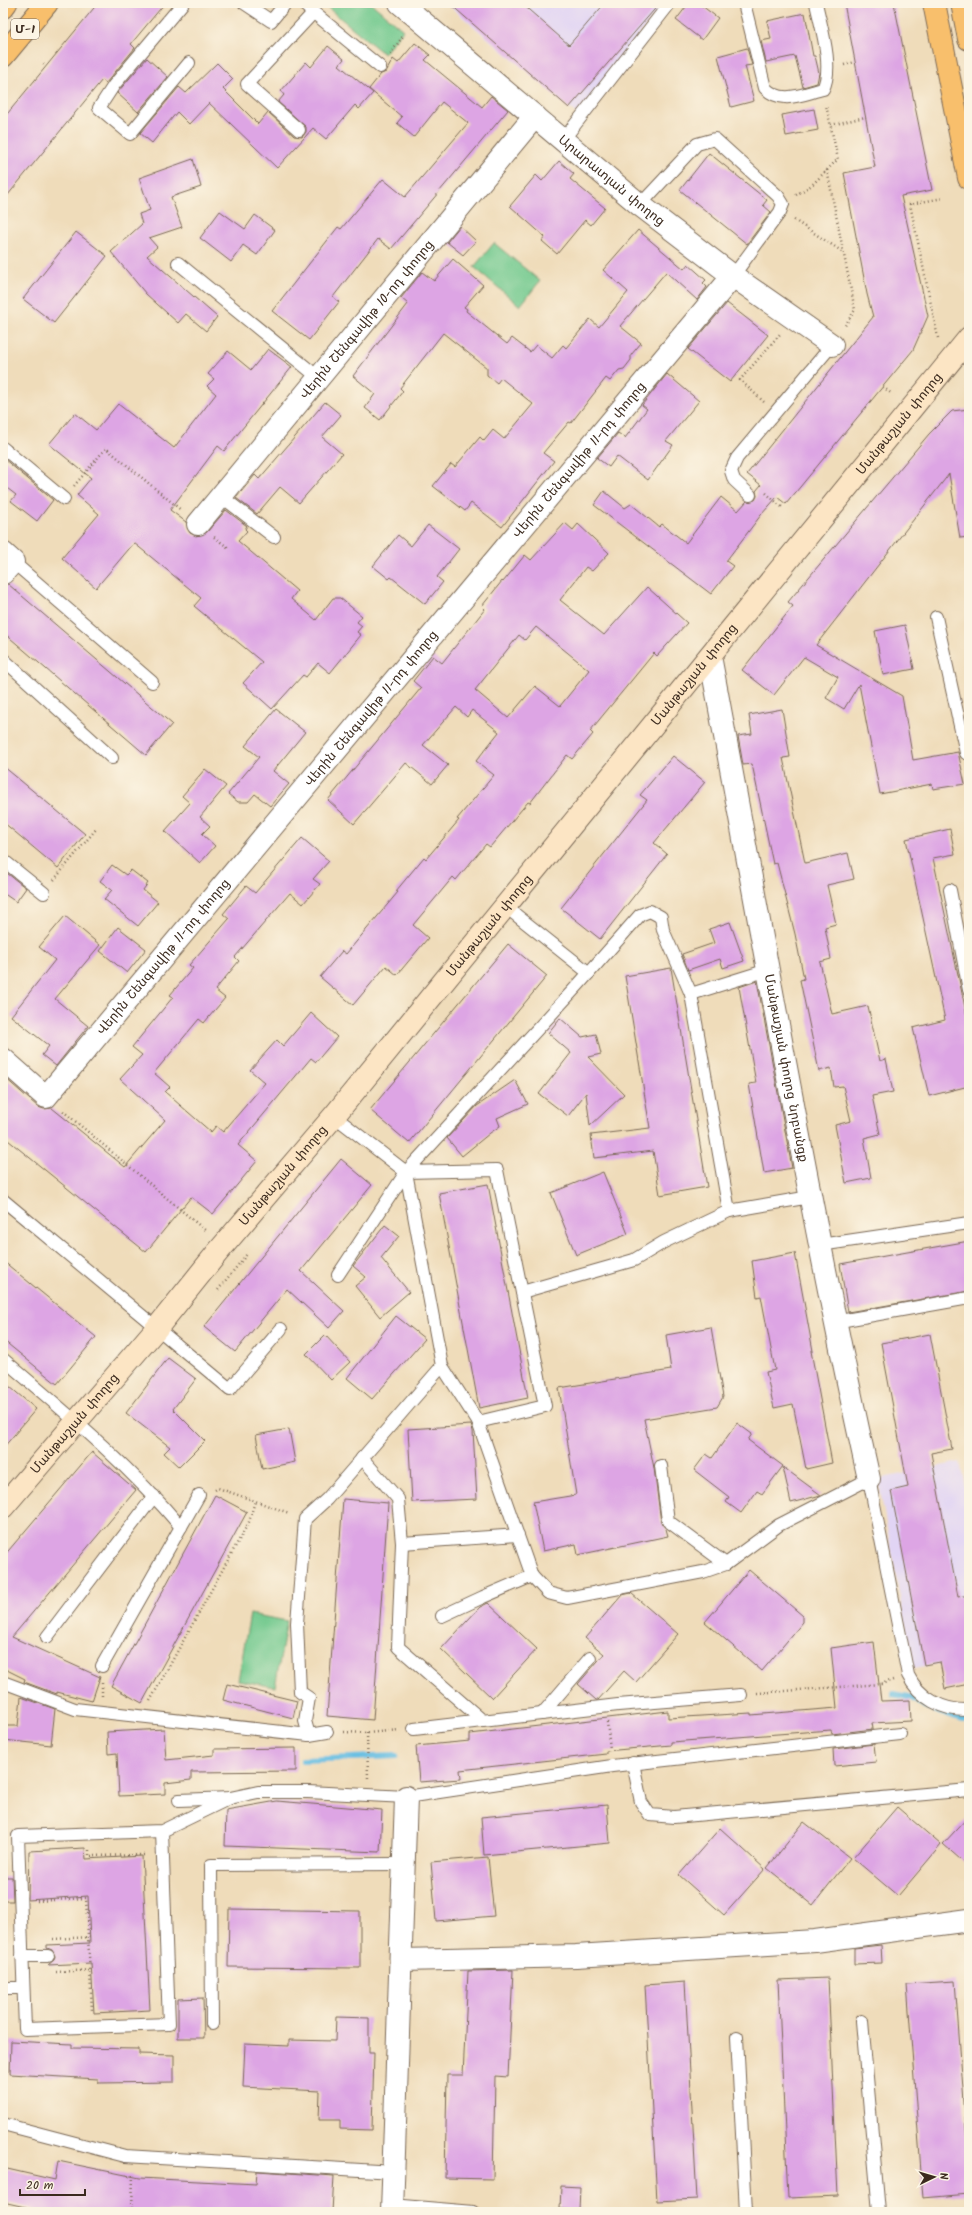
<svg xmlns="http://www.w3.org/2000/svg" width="972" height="2215" font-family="Kalam,'Noto Sans Armenian',sans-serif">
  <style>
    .built { fill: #e1d4f4 }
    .green { fill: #72c98e; stroke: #567a56 }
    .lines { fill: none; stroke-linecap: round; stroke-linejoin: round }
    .stream { stroke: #65bde2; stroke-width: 6 }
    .building { fill: #dda5e4; fill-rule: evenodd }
    .lane-casing { stroke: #7a6855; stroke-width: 14 }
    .street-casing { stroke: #7a6855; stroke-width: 24 }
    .secondary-casing { stroke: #7a6855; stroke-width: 24 }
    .primary-casing { stroke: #7a6855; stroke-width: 24 }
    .path { stroke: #7a6855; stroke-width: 2.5; stroke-dasharray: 1 3; stroke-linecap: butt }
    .lane { stroke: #fff; stroke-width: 12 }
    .street { stroke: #fff; stroke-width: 22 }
    .secondary { stroke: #fce5c4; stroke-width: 22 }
    .primary { stroke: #f8bf6c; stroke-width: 22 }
    .labels { text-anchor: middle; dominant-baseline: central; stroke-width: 3.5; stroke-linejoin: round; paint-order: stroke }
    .shield { fill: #fcf5e5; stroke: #75675a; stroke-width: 1 }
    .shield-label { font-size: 12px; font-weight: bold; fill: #3b2a1e }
    .street-label { font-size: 13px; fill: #3b2a1e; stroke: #fcf5e5 }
  </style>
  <rect width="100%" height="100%" fill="#fcf5e5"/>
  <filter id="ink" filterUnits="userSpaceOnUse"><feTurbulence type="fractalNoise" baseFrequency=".025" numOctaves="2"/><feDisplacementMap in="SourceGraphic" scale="8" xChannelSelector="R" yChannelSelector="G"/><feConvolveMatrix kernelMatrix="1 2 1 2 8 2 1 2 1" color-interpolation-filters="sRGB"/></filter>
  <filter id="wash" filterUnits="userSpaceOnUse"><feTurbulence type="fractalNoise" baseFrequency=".012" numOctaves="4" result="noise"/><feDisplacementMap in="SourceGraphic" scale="16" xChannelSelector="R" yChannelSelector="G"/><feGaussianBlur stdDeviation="0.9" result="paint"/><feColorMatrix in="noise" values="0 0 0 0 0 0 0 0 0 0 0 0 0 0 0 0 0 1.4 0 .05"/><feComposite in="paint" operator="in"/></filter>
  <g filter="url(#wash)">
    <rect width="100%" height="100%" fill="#efdcba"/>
    <!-- built -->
    <g class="built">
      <path d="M446,3H663L578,115Z"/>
      <path d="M960,1462L966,1492H969V1658L913,1668L878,1479Z"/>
    </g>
    <!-- green -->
    <g class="green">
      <path d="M322,3H371L403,30L384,54Z"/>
      <path d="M494,243L540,281L520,306L474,267Z"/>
      <path d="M250,1614L287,1621L275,1687L238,1680Z"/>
    </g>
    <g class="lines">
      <!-- stream -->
      <g class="stream">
        <path d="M893,1694L913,1698L927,1708L962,1720L969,1719"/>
        <path d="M303,1760L396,1756"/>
      </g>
    </g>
    <g id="blocks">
      <!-- building -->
      <g class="building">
        <path d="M98,3H165L131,44L135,48L106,83L102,80L3,201V119Z"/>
        <path d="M449,3H521L569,45L605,3H660L569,108Z"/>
        <path d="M689,3H698L718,18L702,40L676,20Z"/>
        <path d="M844,3H894L932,190L901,196L928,316L913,350L786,504L777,497L761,515L726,561L733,566L711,594L594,505L604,491L625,508L631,504L659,527L662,524L686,543L721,497L738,511L747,501L755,500L757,496L756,491L761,485L747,474L873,317L867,294L844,173L875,167Z"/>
        <path d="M805,13L813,56H815L819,73L817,83L803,87L795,56L766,62L761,41L771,39L767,21Z"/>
        <path d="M415,43L430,55L425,60L482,107L491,96L508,110L391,249L378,239L333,297L339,302L309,340L272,311L338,227L341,229L383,179L405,197L468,123L442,102L414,137L397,123L402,117L369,89L381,74L386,72L393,59L398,63Z"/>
        <path d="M328,46L344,59L339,65L373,93L359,109L355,105L326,139L313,128L277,168L209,103L189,124L177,112L152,143L140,133L179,87L186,93L217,63L233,79L223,89L258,124L268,112L294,136L302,137L306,132V127L278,102L284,95L281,91L306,62L311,67Z"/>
        <path d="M747,48L752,65L745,66L754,101L731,107L718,56Z"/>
        <path d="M147,58L168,77L138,112L117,93Z"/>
        <path d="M814,109L818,130L786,136L782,115Z"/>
        <path d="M709,153L767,200L763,205L771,212L747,244L680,190Z"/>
        <path d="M193,159L201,187L171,197L182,227L149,238L157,247L147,256L217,317L206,331L186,314L178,323L146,294L111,252L142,224L139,214L150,210L139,178Z"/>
        <path d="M559,161L574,174L570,179L605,208L591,225L585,220L557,254L542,241L545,237L510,206L536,175L542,181Z"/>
        <path d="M220,211L245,229L255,215L275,230L257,255L243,245L231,262L200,238Z"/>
        <path d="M460,226L476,241L463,255L447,242Z"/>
        <path d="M638,230L684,269L688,264L706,280L703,283L707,287L697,300L666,272L620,326L641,343L631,355V360L624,369L619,370L610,381L606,378L571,423L569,422L543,453L554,461L502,527L471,503L465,511L433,486L451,464L455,467L480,437L484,441L493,430L504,439L533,404L501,378L497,383L487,375V368L443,333L400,388L403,391L380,420L365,408L375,394L353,376L408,304L401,298L422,272L434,281L453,259L483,285L464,307L467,309L466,311L507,344L512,338L530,352L536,345L552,358L563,345L566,348L590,319L599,327L628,292L603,270Z"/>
        <path d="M76,232L107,256L54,323L23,299Z"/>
        <path d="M727,303L768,335L730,382L688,349Z"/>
        <path d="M268,349L292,367L224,451L218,446L170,510L186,522L190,533L196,536L207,532L226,510L247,526L245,529L247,531L238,541L297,591L291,599L316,620L333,598H340L362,616L357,622L362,626L357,632L361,635L330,673L318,663L306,677L303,675L272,709L243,683L262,662L194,606L201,598L134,543L96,588L62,558L99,514L77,495L91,478L49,444L75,413L96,430L118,404L174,448L216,394L207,386L214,379L208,374L228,351L251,370Z"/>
        <path d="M667,374L699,401L666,441L673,445L648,480L617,456L609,467L597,458L618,433L625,438L647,409L642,405Z"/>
        <path d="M325,402L341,415L322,437L342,454L299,503L280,487L257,514L236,498L255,475L259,479Z"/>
        <path d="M969,409V537L960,538L949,474L816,645L902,696L913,760L958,752L965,784L933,789L932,784L880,794L859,684L844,709L826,698L838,677L804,657L774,695L742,670L793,606L788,602L929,434L952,411Z"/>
        <path d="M3,458L53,500L37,521L11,501L16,495L3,485Z"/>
        <path d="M565,523L573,530L578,524L609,553L592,571L586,567L560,600L604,635L647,587L687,623L657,656L654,653L590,731L593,734L572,759L567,755L530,803L528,802L490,847L486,844L456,880L453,877L413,925L428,938L397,975L386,966L353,1005L320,977L342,951L346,954L398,892L396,891L424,857L426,859L459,820L457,819L494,775L476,761L499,732L472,710L467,717L456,707L423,745L448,765L432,784L406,763L354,824L328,800L421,688L413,681L433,656L442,663L485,609L482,606L502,581L503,582L525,555L531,560ZM536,627L589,670L560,706L535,686L508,718L475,690L519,635L525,640Z"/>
        <path d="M428,525L459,549L437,577L443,582L425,604L391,577L389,579L373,566L398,535L411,546Z"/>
        <path d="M8,584L172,724L146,755L3,632V585Z"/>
        <path d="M905,625L914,669L883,675L875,631Z"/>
        <path d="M276,709L305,732L273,771L289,784L270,806L255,794L248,802H238L228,794L259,757L245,746Z"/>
        <path d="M782,709L790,757L783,758L805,863L848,853L854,879L827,885L836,924L825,927L831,959L820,962L832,1014L868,1006L880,1061L886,1059L893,1092L872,1096L880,1134L864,1138L871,1178L846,1183L835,1125L851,1121L843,1086L834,1087L831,1068L819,1071L800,980L804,979L795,934L777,863L773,864L752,764L743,765L738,736L752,734L749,715Z"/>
        <path d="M673,756L705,782L654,843L667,854L600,939L561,908L647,800L640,795Z"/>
        <path d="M3,766L85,834L58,868L3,822Z"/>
        <path d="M205,769L226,786L200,817L210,826L202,834L215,846L200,863L165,831L190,803L182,796Z"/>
        <path d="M950,829L955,854L933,858L969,1026V1086L929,1096L913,1028L945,1020L906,839Z"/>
        <path d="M302,838L329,861L313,879L320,884L303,904L290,893L235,957L239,961L215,990L225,998L204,1023L199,1019L154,1073L170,1087L165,1092L211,1132L216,1126L223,1132L265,1083L250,1070L277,1040L283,1046L311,1013L337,1037L316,1062L311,1058L238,1145L257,1161L213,1214L191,1197L146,1252L3,1136V1076L38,1107L44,1109L52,1108L125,1167L165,1120L120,1079L142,1055L132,1047L173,997L170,995L193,968L189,965L229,919L223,914L246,886L255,893Z"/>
        <path d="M112,865L126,875L131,870L148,883L143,890L158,902L138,926L104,899L112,890L100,881Z"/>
        <path d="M3,870L26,888L16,902L3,893Z"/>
        <path d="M65,916L100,945L55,999L88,1026L56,1066L42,1055L49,1046L11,1016L55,960L39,947Z"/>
        <path d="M730,922L744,961L723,968L720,959L688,970L682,954L714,943L709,929Z"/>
        <path d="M118,927L146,949L127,973L100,951Z"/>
        <path d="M508,944L547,976L409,1143L370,1110Z"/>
        <path d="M671,968L707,1187L660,1195L653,1151L594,1158L591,1135L650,1128L625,976Z"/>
        <path d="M757,981L792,1168L764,1173L749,1084L756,1083L739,987Z"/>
        <path d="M560,1018L582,1037L596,1034L601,1054L588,1057L624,1094L590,1126L586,1093L568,1116L539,1094L571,1053L548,1033Z"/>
        <path d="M515,1080L528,1104L497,1118L500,1126L490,1133L462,1156L447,1138L477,1106Z"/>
        <path d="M341,1159L372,1185L301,1271L344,1311L329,1328L287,1289L235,1352L204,1327Z"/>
        <path d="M603,1172L628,1234L576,1255L551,1193Z"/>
        <path d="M488,1184L528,1398L479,1408L439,1193Z"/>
        <path d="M385,1225L399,1236L381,1258L409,1292L380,1317L355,1286L366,1277L353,1266Z"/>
        <path d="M969,1241V1291L848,1312L840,1264Z"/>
        <path d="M795,1253L813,1351H811L832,1463L806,1469L793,1404L774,1408L766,1372L775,1370L761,1296L757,1297L752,1261Z"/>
        <path d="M3,1261L96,1337L57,1384L3,1340Z"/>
        <path d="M396,1316L425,1339L372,1399L347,1378Z"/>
        <path d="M711,1327L723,1397L717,1407L644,1419L654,1468L661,1522L666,1529L668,1536L578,1555L576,1544L543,1551L533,1502L576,1495L559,1388L671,1370L666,1335Z"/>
        <path d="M930,1334L952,1449L931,1453L958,1597L969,1595V1684L945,1689L940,1662L924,1665L891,1491L908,1487L881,1343Z"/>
        <path d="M325,1335L350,1362L331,1380L306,1354Z"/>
        <path d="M168,1358L196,1379L173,1409L205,1441L179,1467L164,1453L170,1447L126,1413Z"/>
        <path d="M3,1381L36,1409L3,1448Z"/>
        <path d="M737,1423L752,1434L748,1440L783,1466L762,1494L757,1491L741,1513L726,1502L729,1497L694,1470L706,1454L712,1458Z"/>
        <path d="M471,1425L473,1431L477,1499L412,1502L408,1429Z"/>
        <path d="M289,1429L295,1462L262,1469L256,1435Z"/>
        <path d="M92,1452L136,1490L12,1637L100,1677L92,1701L57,1692V1694L24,1682L25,1679L3,1668V1557Z"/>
        <path d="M783,1467L821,1495L791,1503Z"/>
        <path d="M215,1495L247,1512L142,1703L111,1686Z"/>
        <path d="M343,1499L388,1503L373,1720L327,1716Z"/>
        <path d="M749,1570L803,1616V1622L762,1671L705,1622Z"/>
        <path d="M631,1593L678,1634L636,1682L624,1671L598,1700H596L578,1684L604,1654L585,1638L622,1595Z"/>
        <path d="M488,1603L537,1649L492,1698L441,1649L480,1607Z"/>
        <path d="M874,1642L881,1701L910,1700L911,1721L872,1723L873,1729L832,1734L831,1730L671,1742V1745L606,1751V1754L460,1770L461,1779L419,1782L416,1746L470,1741V1734L668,1711V1718L751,1713V1715L837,1708L831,1648Z"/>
        <path d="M227,1684L297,1701L293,1718L223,1700Z"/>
        <path d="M21,1697L55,1709L51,1745L3,1740V1726H18Z"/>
        <path d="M164,1729L166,1760L214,1755V1749L296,1748V1771L191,1772V1780L165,1783V1794L119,1796L117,1753L108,1754L107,1732Z"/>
        <path d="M874,1744L876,1762L834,1766L833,1749Z"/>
        <path d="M277,1801L382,1810L380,1852L225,1846L226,1810Z"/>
        <path d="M607,1805L610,1843L484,1855L481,1817Z"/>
        <path d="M897,1807L941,1845L898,1896L853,1858Z"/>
        <path d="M969,1816V1867L943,1844Z"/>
        <path d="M804,1822L850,1858L813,1905L767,1868Z"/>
        <path d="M720,1828L765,1869L724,1915L679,1875Z"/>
        <path d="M85,1848L86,1859L142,1856L150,2010L94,2013L91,1963L48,1965L54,1960L55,1956L52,1950L47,1948V1945L90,1943L88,1896L28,1900L29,1851Z"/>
        <path d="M488,1857L494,1916L436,1921L431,1862Z"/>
        <path d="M3,1877H12L13,1901H3Z"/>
        <path d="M229,1909L360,1911V1968L228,1967Z"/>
        <path d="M881,1945L882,1963L854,1964V1948Z"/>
        <path d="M513,1970L508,2077L495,2076L493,2179L445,2178L447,2075H463L468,1971Z"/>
        <path d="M828,1978L838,2196L788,2198L778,1980Z"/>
        <path d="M955,1981L969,2170V2194L923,2198L907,1984Z"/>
        <path d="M685,1982L697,2199L657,2201L645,1985Z"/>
        <path d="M203,1998L204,2038H178V1999Z"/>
        <path d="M336,2017L369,2018V2053H374L372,2130L340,2129V2120H319L320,2091L243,2087L245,2044L289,2046V2040L335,2041Z"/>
        <path d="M11,2041L72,2044V2048L139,2049V2054L174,2055V2082L98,2083V2079L10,2074Z"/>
        <path d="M58,2161L140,2178L256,2184L257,2171L334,2176L332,2212H47L3,2202V2168L55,2180Z"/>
        <path d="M561,2186L580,2187L579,2210L560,2209Z"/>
      </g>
    </g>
  </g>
  <g filter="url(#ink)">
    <use href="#blocks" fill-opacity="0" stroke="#7a6855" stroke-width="1"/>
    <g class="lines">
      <defs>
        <g id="lane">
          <path d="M183,3L114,85L99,108L130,134L189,63"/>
          <path d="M244,3L271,21L286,3"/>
          <path d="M302,3L380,67"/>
          <path d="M744,3L765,88C782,105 802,94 823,89C834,67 821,27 816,3"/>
          <path d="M299,130L247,84L313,13"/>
          <path d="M563,140L670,3"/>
          <path d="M640,205L697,144L715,139L778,196L783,204L780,212L733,276"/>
          <path d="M178,263L319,378"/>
          <path d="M3,448L64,499"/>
          <path d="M750,495L734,480L731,471L737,458L832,345"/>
          <path d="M221,496L274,537"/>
          <path d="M13,562L152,682"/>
          <path d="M936,617L966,753H969"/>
          <path d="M3,659L112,758"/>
          <path d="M3,860L44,893"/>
          <path d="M950,890L969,990"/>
          <path d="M506,907L589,973"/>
          <path d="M691,994L768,970"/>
          <path d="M334,1116L406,1172L442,1366L478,1422L532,1576L548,1593L567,1598L703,1572L726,1564L779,1525L869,1479L908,1675C919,1698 943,1711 969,1710"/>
          <path d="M406,1172L497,1170L545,1406L478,1422"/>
          <path d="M3,1200L230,1389L281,1329"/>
          <path d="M820,1245L969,1223"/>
          <path d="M338,1275L406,1172L579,984L640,915L650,911L661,917L663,930L691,994L729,1211"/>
          <path d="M522,1292L634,1260L664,1242L729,1211L810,1197"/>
          <path d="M834,1322L969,1298"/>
          <path d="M3,1359C65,1412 128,1464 181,1527"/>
          <path d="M362,1458L398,1499L402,1543L398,1647L483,1721"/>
          <path d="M661,1466L668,1521L726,1564"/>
          <path d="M402,1543L518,1535"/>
          <path d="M442,1616L483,1597L532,1576"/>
          <path d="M47,1637L154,1496"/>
          <path d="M102,1666L199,1495"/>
          <path d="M3,1682L75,1709L309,1735L327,1732"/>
          <path d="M542,1714L590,1658"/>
          <path d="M414,1729L618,1705L741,1695"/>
          <path d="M309,1735L305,1721L309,1698L300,1692L297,1623L305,1519L327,1499L442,1366"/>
          <path d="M633,1763L641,1802L650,1815L674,1817L969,1790"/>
          <path d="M179,1800L230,1798L258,1792H308L406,1797L612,1766L900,1734"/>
          <path d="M162,1831L169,2024L25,2029L18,1836L162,1831L230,1798"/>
          <path d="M22,1956H48"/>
          <path d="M3,1988H23"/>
          <path d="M862,2021L879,2212"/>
          <path d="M212,2024L211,1865L403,1864"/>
          <path d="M737,2037L746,2212"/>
          <path d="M3,2124L125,2156L394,2172"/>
          <path d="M392,2205L474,2212"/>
        </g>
        <g id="street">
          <path id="s1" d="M400,3L640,205L733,276L832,345"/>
          <path id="s2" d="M198,524L535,116"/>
          <path d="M3,553L13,562L3,573"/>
          <path id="s3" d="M710,656C762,931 808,1206 869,1479"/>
          <path id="s4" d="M3,1059L46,1097L733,276"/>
          <path d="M401,1960L576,1956L815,1941L969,1920"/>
          <path d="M392,2212L406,1797"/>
        </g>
        <g id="secondary">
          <path id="s5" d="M3,1507L156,1329L217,1253L334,1116L969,338"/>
        </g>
        <g id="primary">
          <path d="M934,3L969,178"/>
          <path d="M962,3L969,39"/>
          <path d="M3,7L6,3"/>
          <path d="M3,56L47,3"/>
        </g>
      </defs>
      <!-- lane casing -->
      <use href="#lane" class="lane-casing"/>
      <!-- street casing -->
      <use href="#street" class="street-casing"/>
      <!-- secondary casing -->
      <use href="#secondary" class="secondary-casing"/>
      <!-- primary casing -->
      <use href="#primary" class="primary-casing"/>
      <!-- path -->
      <g class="path">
        <path d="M390,54L404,35"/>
        <path d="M43,64L46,66"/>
        <path d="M844,65L855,62"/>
        <path d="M831,125L865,117"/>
        <path d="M827,170L855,310L844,327"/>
        <path d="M796,195L812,185L838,159L826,105"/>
        <path d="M794,220L843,252"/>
        <path d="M938,338L910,204L943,198"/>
        <path d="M883,387L892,394"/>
        <path d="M764,402L740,380L780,334"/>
        <path d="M74,486L106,448L181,510"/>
        <path d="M766,493L783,508"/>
        <path d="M214,537L230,549"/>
        <path d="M54,880L97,828"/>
        <path d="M63,1111L206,1231"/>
        <path d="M218,1290L247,1254"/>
        <path d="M215,1490L218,1488L289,1513"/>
        <path d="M102,1683V1696"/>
        <path d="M757,1693L881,1684L893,1680"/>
        <path d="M150,1701L249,1522L255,1501"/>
        <path d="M607,1722L610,1749"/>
        <path d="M344,1732L367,1733L399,1730"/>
        <path d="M367,1733L368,1778"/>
        <path d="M89,1850V1856L146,1855"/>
        <path d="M37,1901L86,1898L92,2011"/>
        <path d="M53,1939L90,1937"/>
        <path d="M56,1972L91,1970"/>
        <path d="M132,2212L133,2173"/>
      </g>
      <!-- lane -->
      <use href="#lane" class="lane"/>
      <!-- street -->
      <use href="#street" class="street"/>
      <!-- secondary -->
      <use href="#secondary" class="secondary"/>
      <!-- primary -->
      <use href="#primary" class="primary"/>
    </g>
  </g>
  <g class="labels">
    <!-- shield labels -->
    <rect class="shield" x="11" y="19" width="28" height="20" rx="3"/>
    <g class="shield-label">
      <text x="25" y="29">Մ-1</text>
    </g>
    <!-- street labels -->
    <g class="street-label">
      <text stroke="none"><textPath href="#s1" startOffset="276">Արարատյան փողոց</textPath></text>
      <text stroke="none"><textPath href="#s2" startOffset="265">Վերին Շենգավիթ 10-րդ փողոց</textPath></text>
      <text stroke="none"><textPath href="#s5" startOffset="1406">Մանթաշյան փողոց</textPath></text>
      <text stroke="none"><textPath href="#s4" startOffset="888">Վերին Շենգավիթ 11-րդ փողոց</textPath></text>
      <text stroke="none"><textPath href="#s5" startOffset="1082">Մանթաշյան փողոց</textPath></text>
      <text stroke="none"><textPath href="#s4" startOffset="564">Վերին Շենգավիթ 11-րդ փողոց</textPath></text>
      <text stroke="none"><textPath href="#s5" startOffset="758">Մանթաշյան փողոց</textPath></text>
      <text stroke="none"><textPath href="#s4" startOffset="240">Վերին Շենգավիթ 11-րդ փողոց</textPath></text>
      <text stroke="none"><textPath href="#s3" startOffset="419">Մանթաշյան փողոց նրբանցք</textPath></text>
      <text stroke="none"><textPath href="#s5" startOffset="434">Մանթաշյան փողոց</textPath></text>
      <text stroke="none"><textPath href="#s5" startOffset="110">Մանթաշյան փողոց</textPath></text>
    </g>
  </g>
  <!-- margin -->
  <rect width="972" height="2215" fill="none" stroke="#fcf5e5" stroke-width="16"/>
  <!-- north arrow -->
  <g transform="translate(934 2177) rotate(85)" stroke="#fcf5e5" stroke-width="3" paint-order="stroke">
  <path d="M0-3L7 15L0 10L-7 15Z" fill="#3b2a1e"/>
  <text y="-6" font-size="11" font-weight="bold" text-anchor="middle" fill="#3b2a1e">N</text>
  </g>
  <!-- scale -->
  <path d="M20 2189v6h65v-6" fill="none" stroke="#3b2a1e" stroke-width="2"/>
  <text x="26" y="2189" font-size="12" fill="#3b2a1e" stroke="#fcf5e5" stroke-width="3" paint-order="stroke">20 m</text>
</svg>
